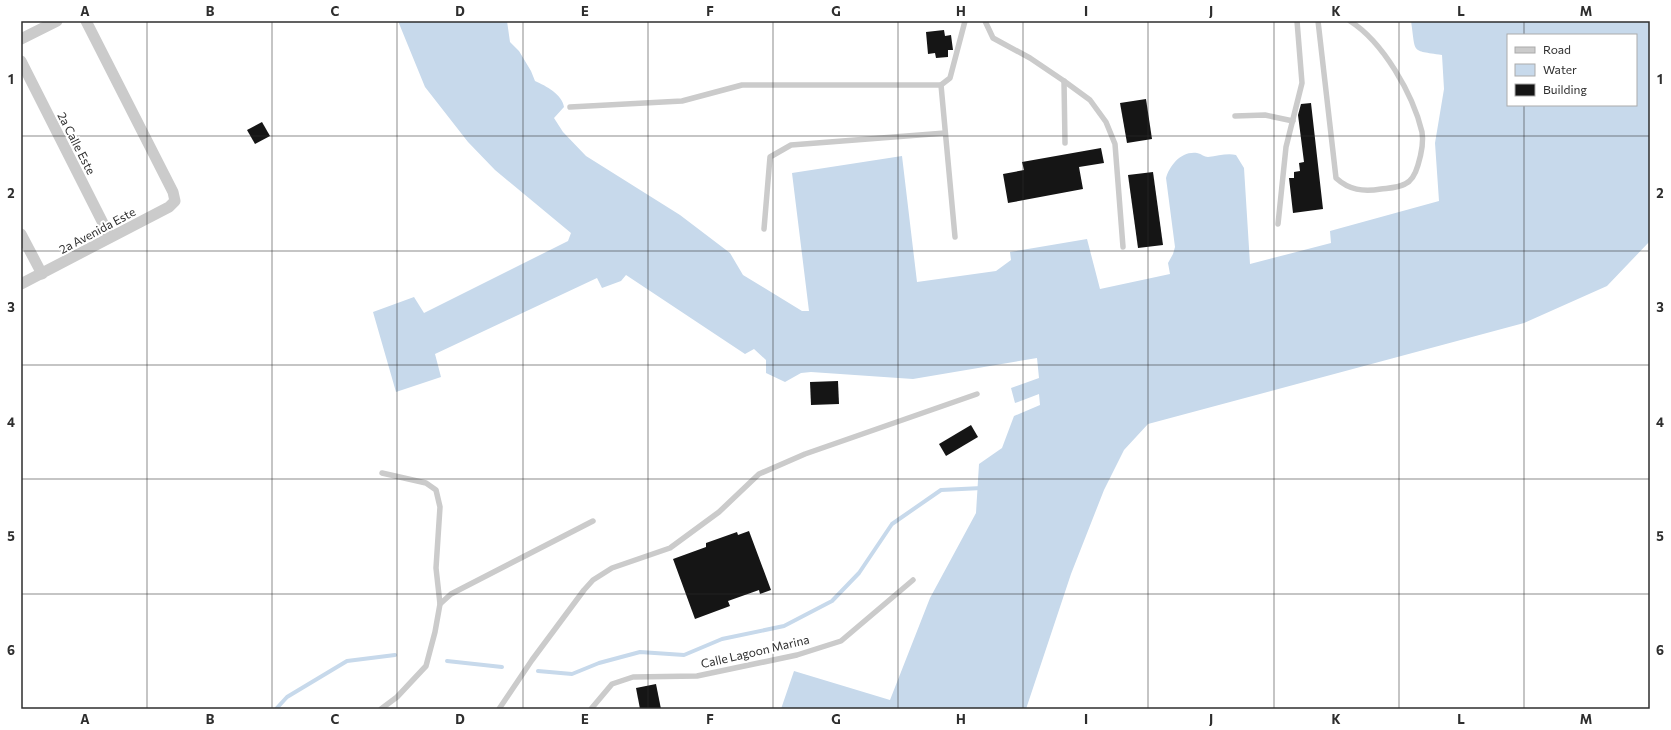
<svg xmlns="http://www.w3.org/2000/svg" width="1671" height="730" font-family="Commissioner,sans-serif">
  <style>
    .water { fill: #c7d9eb; fill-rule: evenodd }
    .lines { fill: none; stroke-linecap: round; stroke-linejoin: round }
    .stream { stroke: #c7d9eb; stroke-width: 4 }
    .building { fill: #151515 }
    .lane { stroke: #cbcbcb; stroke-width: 5.5 }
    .street { stroke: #cbcbcb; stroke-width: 11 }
    .grid { fill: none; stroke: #2e2e2e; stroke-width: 1; stroke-opacity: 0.55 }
    .labels { text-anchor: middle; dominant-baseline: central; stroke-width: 4; stroke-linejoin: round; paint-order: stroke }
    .street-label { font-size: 12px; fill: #2e2e2e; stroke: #fff }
    .neatline { fill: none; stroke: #2e2e2e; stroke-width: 1.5 }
    .grid-label { font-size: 13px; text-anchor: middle; font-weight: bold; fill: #2e2e2e }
  </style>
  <rect width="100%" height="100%" fill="#fff"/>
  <!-- water -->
  <path class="water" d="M398,21H507L510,42L519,51L531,71L535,81C546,86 562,94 564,107L554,118L563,132L586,156L680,215L730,253L743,275L802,311H809L792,173L902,156L917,282L996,271L1011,260L1010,252L1087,239L1100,289L1170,274L1168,263L1173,254L1175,247L1166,178C1170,165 1181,151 1197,153C1202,154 1204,157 1208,157C1218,156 1227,153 1236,155L1244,168L1250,264L1331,243L1330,231L1439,201L1435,143L1444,89L1442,55C1410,50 1416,54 1411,21H1650V241L1607,286L1524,323L1148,424L1124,450L1104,490L1071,574L1026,709H781L794,671L890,700L930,598L976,513L979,464L1002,448L1014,416L1040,405L1039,394L1015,403L1011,388L1039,378L1037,358L913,379L811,372L801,373L785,382L766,373V360L754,349L745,354L626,275L621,281L602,288L597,278L435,354L441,377L396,392L373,312L414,297L424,313L568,241L571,233L495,170L468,142L425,87ZM1508,35H1636V105H1508Z"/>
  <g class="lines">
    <!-- stream -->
    <g class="stream">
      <path d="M447,661L502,667"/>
      <path d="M538,671L572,674L599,663L640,652L684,655L722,639L784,626L832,601L859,573L892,524L941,490L982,488"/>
      <path d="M276,709L287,697L347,661L395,655"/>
    </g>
  </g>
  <!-- building -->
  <g class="building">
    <path d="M944,30L945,36L951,35L953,50H948V57L936,58L935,53L928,54L926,32Z"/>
    <path d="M1146,99L1152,139L1127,143L1120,103Z"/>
    <path d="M1311,103L1323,209L1293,213L1289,178H1294V172L1300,171L1299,163L1304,162L1298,115L1301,104Z"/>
    <path d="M262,122L270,136L255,144L247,130Z"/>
    <path d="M1101,148L1104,163L1079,167L1083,189L1008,203L1003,174L1024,170L1022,162Z"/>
    <path d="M1153,172L1163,245L1138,248L1128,175Z"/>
    <path d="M838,381L839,404L811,405L810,382Z"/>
    <path d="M971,425L978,437L946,456L939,444Z"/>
    <path d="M749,531L771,590L760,594L759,590L728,601L730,606L695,619L673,559L706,547V543L737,532L738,535Z"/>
    <path d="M656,684L661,709H640L636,688Z"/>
  </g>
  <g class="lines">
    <!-- lane -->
    <g class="lane">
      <path d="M985,21L993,38L1030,58L1064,81L1090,100L1106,122L1115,144L1123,247"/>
      <path d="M1318,21L1336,178C1349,190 1363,192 1381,189C1388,188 1398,188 1405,184C1412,181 1416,172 1418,165C1421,155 1424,143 1422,132C1413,94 1383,42 1350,21"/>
      <path d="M1064,81L1065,143"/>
      <path d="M941,85L955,237"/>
      <path d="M570,107L682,101L742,85H941L950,78L965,21"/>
      <path d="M1235,116L1265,115L1293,121"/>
      <path d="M1278,224L1286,147L1302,83L1297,21"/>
      <path d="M764,229L770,157L791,145L945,133"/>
      <path d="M382,473L426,483L436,490L440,507L436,568L440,604"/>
      <path d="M381,709L397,697L426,666L435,632L440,604L451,594L593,521"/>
      <path d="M499,709L532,660L584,590L593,580L612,568L670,548L719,512L759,474L805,454L977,394"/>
      <path d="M591,709L612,684L633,677L697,676L797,655L841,641L913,580"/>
    </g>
    <!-- street -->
    <g class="street">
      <path d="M21,39L57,21"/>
      <path d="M21,61L110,237"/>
      <path d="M21,234L42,274"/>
      <path d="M21,284L169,207L175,201L173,192L86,21"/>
    </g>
  </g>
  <!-- grid -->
  <path class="grid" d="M147,21V709M272,21V709M397,21V709M523,21V709M648,21V709M773,21V709M898,21V709M1023,21V709M1148,21V709M1274,21V709M1399,21V709M1524,21V35M1524,105V709M21,136H1650M21,251H1650M21,365H1650M21,479H1650M21,594H1650"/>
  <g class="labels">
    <!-- street labels -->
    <g class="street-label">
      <text transform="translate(77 143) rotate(63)">2a Calle Este</text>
      <text transform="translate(97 230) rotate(-28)">2a Avenida Este</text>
      <text transform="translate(755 651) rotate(-13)">Calle Lagoon Marina</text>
    </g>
  </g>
  <!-- border -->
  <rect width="1671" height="730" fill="none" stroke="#ffffff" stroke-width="44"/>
  <!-- legend -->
  <rect x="1507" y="34" width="130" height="72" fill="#ffffff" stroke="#ababab"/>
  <rect x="1515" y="47" width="20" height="6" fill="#cbcbcb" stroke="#ababab"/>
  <text x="1543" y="54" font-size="12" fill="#2e2e2e">Road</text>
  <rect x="1515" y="64" width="20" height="12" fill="#c7d9eb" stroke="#ababab"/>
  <text x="1543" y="74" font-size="12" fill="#2e2e2e">Water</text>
  <rect x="1515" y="84" width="20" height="12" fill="#151515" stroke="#ababab"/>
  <text x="1543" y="94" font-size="12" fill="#2e2e2e">Building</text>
  <rect x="22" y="22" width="1627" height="686" class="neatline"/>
  <g class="grid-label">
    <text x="85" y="16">A</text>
    <text x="210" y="16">B</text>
    <text x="335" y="16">C</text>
    <text x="460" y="16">D</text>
    <text x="585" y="16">E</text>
    <text x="710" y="16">F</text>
    <text x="836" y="16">G</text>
    <text x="961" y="16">H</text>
    <text x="1086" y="16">I</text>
    <text x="1211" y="16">J</text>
    <text x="1336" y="16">K</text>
    <text x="1461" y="16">L</text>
    <text x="1586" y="16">M</text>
    <text x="11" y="84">1</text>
    <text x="1660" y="84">1</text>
    <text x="11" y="198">2</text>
    <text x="1660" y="198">2</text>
    <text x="11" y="312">3</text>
    <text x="1660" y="312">3</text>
    <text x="11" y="427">4</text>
    <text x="1660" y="427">4</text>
    <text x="11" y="541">5</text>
    <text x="1660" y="541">5</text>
    <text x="11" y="655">6</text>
    <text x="1660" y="655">6</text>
    <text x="85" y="724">A</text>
    <text x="210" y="724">B</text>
    <text x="335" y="724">C</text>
    <text x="460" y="724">D</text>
    <text x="585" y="724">E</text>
    <text x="710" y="724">F</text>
    <text x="836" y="724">G</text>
    <text x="961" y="724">H</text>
    <text x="1086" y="724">I</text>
    <text x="1211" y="724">J</text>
    <text x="1336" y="724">K</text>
    <text x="1461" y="724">L</text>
    <text x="1586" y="724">M</text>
  </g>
</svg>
